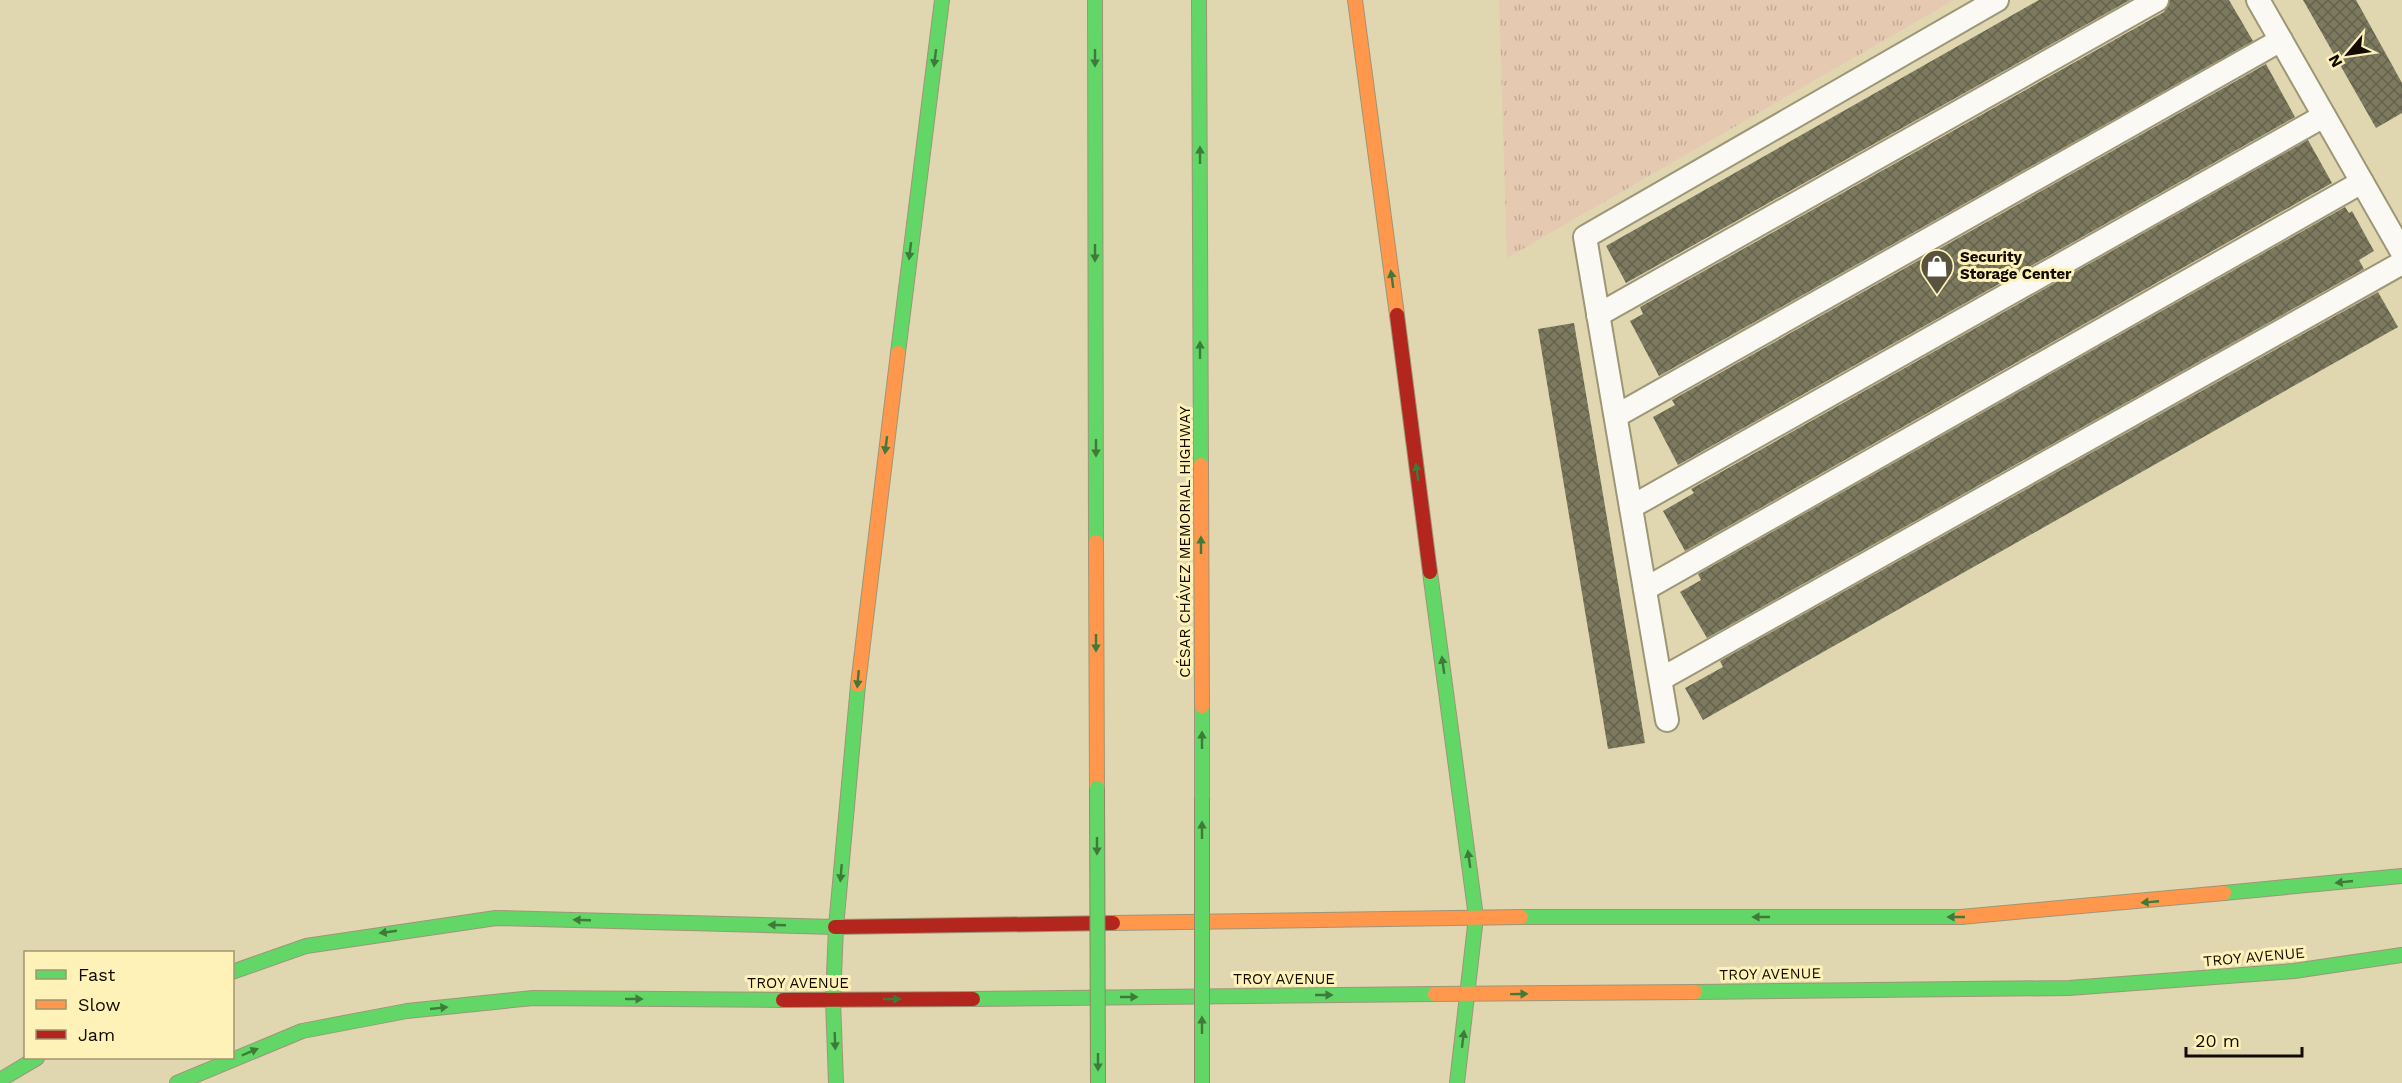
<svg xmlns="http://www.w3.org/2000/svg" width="2402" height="1083" font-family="'Work Sans',sans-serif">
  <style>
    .grass { fill: url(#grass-tufts) }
    .building { fill: url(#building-cross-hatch) }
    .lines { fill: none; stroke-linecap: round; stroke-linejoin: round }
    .lane-casing { stroke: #9d9677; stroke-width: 26 }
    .fast-casing { stroke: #9d9677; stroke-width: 16 }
    .slow-casing { stroke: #9d9677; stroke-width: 16 }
    .jam-casing { stroke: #9d9677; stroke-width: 16 }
    .lane { stroke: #faf9f3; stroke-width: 22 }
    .fast { stroke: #63d668; stroke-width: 14 }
    .slow { stroke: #ff974d; stroke-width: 14 }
    .jam { stroke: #b3261e; stroke-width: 14 }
    .fast-bridge-casing { stroke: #908867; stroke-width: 16; stroke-linecap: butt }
    .fast-bridge { stroke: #63d668; stroke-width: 14 }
    .oneway { fill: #3e7b39 }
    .labels { text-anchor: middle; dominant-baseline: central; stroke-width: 6; stroke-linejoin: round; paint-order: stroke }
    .poi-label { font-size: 15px; font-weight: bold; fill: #110b00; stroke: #fef2b9; text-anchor: start }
    .street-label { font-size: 15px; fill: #110b00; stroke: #fef2b9 }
  </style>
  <defs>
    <pattern id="grass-tufts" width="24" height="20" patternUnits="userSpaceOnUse" patternTransform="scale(1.5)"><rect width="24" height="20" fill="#e6c9b1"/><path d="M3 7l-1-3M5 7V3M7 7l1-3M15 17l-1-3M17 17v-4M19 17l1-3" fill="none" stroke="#c4ab96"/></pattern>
    <pattern id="building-cross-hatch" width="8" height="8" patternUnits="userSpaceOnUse" patternTransform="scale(1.5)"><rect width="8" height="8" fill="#7c795f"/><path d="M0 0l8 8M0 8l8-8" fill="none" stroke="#64614c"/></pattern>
  </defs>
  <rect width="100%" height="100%" fill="#e0d7b1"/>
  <!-- grass -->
  <path class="grass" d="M1499,0H1954L1507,258Z"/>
  <!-- building -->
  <g class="building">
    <path d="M2039,0H2130L1626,283L1606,246Z"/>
    <path d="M2170,0H2229L2253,41L1659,376L1630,321L1643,314L1640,307L2164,12Z"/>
    <path d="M2303,0H2356L2402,83V113L2376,128Z"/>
    <path d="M2266,64L2295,117L1678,465L1653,417L1675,405L1672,400Z"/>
    <path d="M2308,140L2332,183L1685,551L1663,511L1694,493L1691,489Z"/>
    <path d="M2345,207L2349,213L2352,211L2374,251L2359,260L2364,269L1707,638L1680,592L1701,580L1698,574Z"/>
    <path d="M2378,292L2398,327L1703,720L1685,688L1723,667L1720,661Z"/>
    <path d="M1574,323L1645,743L1608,749L1538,329Z"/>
  </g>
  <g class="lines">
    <defs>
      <g id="lane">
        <path d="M2258,0L2402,252"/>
        <path d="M1598,315L2157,0"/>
        <path d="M1616,416L2281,40"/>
        <path d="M1631,507L2324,116"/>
        <path d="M1645,589L2362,182"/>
        <path d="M1661,679L2402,263"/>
        <path d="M1667,720L1585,237L1997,0"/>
      </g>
      <g id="fast">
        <path d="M1095,0L1096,542"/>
        <path d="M1199,0L1201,465"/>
        <path d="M898,353L942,0"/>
        <path d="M1430,572L1476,917L1457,1083"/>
        <path d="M1202,706V798"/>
        <path d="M2224,893L2402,876"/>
        <path d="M1521,917H1961"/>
        <path d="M232,972L306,946L496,918L835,927"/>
        <path d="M1695,992L2069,988L2294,971L2402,955"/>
        <path d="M973,999L1435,994"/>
        <path d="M0,1080L37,1058"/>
        <path d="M177,1083L302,1031L407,1011L533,998L783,1000"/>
        <path d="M836,1083L833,1000L836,927L858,685"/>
      </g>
      <g id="slow">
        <path d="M1355,0L1397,315"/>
        <path d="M1201,465L1202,706"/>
        <path d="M1096,542L1097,788"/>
        <path d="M858,685L898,353"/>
        <path d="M1961,917L2224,893"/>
        <path d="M1113,923L1521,917"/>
        <path d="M1435,994L1695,992"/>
      </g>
      <g id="jam">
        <path d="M1397,315L1430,572"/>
        <path d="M835,927L1113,923"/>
        <path d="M783,1000L973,999"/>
      </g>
    </defs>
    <!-- lane casing -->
    <use href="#lane" class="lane-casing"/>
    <!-- fast casing -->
    <use href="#fast" class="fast-casing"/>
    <!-- slow casing -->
    <use href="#slow" class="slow-casing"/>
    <!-- jam casing -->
    <use href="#jam" class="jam-casing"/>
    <!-- lane -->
    <use href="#lane" class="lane"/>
    <!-- fast -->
    <use href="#fast" class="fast"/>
    <!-- slow -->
    <use href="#slow" class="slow"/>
    <!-- jam -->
    <use href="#jam" class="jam"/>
    <defs>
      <g id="fast-bridge">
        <path d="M1097,788L1098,1083"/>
        <path d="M1202,798V1083"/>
      </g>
    </defs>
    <!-- fast-bridge casing -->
    <use href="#fast-bridge" class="fast-bridge-casing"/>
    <!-- fast-bridge -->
    <use href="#fast-bridge" class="fast-bridge"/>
  </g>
  <!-- one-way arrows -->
  <defs><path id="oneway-solid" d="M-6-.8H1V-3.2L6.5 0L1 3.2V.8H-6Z" transform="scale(1.5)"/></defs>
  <g class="oneway">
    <use href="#oneway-solid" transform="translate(935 58) rotate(97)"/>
    <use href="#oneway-solid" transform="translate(1095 58) rotate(90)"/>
    <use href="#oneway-solid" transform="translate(1200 155) rotate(-90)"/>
    <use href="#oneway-solid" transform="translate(910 251) rotate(97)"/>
    <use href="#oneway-solid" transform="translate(1095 253) rotate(90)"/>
    <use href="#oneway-solid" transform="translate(1392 279) rotate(-98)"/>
    <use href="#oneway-solid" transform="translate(1200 350) rotate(-90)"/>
    <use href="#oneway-solid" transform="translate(886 445) rotate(97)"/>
    <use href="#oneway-solid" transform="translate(1096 448) rotate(90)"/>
    <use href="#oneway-solid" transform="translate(1417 472) rotate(-98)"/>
    <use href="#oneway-solid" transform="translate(1201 545) rotate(-90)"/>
    <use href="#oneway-solid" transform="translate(1096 643) rotate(90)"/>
    <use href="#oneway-solid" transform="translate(1443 665) rotate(-98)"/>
    <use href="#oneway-solid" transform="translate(858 679) rotate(95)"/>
    <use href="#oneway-solid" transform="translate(1202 740) rotate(-90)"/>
    <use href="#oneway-solid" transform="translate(1202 830) rotate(-90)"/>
    <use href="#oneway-solid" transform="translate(1097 846) rotate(90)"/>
    <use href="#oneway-solid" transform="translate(1469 859) rotate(-98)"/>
    <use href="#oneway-solid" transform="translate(841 873) rotate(95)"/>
    <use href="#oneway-solid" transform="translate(2344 882) rotate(174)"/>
    <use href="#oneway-solid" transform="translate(2150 902) rotate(175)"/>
    <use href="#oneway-solid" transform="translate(1761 917) rotate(-180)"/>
    <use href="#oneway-solid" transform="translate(1956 917) rotate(-180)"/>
    <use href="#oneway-solid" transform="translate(582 920) rotate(-178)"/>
    <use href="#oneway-solid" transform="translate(777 925) rotate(-178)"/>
    <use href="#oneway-solid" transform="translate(388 932) rotate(172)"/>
    <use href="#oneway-solid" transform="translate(1519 994) rotate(-1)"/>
    <use href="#oneway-solid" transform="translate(1324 995)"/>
    <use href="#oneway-solid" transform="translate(1129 997)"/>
    <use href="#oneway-solid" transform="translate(634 999)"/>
    <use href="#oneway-solid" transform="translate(892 999)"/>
    <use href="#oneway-solid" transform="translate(439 1008) rotate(-6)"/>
    <use href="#oneway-solid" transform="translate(1202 1025) rotate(-90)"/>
    <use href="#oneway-solid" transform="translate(1463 1039) rotate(-83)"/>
    <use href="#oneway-solid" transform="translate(835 1041) rotate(88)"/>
    <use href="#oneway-solid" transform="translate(250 1052) rotate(-23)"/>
    <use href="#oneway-solid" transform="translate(1098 1062) rotate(90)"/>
  </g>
  <!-- icons -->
  <defs>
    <symbol id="shop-pin" viewBox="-11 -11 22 30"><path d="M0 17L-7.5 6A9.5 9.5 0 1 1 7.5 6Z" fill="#59523e" stroke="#fef2b9"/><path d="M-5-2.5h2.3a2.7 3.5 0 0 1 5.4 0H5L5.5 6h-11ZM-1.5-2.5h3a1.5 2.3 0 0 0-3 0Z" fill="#fff"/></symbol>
  </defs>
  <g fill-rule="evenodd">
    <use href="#shop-pin" x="1918" y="247" width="38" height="52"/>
  </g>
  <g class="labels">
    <!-- poi labels -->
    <g class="poi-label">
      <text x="1960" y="257">Security<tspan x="1960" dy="17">Storage Center</tspan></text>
    </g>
    <!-- street labels -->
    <g class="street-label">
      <text transform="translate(1185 542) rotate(-90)">CÉSAR CHÁVEZ MEMORIAL HIGHWAY</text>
      <text transform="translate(2254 957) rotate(-5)">TROY AVENUE</text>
      <text transform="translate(1770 974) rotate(-1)">TROY AVENUE</text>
      <text x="1284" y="979">TROY AVENUE</text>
      <text x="798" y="983">TROY AVENUE</text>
    </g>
  </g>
  <!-- legend -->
  <rect x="24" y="951" width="210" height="108" fill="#fef2b9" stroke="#9f966f" stroke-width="1.5"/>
  <rect x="36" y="970" width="30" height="9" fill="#63d668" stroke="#9f966f" stroke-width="1.5"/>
  <text x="78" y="981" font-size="18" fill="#110b00">Fast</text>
  <rect x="36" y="1000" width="30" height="9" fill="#ff974d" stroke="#9f966f" stroke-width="1.5"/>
  <text x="78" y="1011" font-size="18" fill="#110b00">Slow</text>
  <rect x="36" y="1030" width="30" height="9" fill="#b3261e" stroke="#9f966f" stroke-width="1.5"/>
  <text x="78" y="1041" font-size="18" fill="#110b00">Jam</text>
  <!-- north arrow -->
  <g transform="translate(2348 54) rotate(241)" stroke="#fef2b9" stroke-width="4.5" paint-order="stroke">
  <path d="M0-4.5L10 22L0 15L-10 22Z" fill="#110b00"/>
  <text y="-9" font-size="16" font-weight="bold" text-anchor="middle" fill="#110b00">N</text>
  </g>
  <!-- scale -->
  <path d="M2186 1047v9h116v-9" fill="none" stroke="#110b00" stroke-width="3"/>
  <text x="2195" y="1047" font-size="18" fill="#110b00" stroke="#fef2b9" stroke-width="4.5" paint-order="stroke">20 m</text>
</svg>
